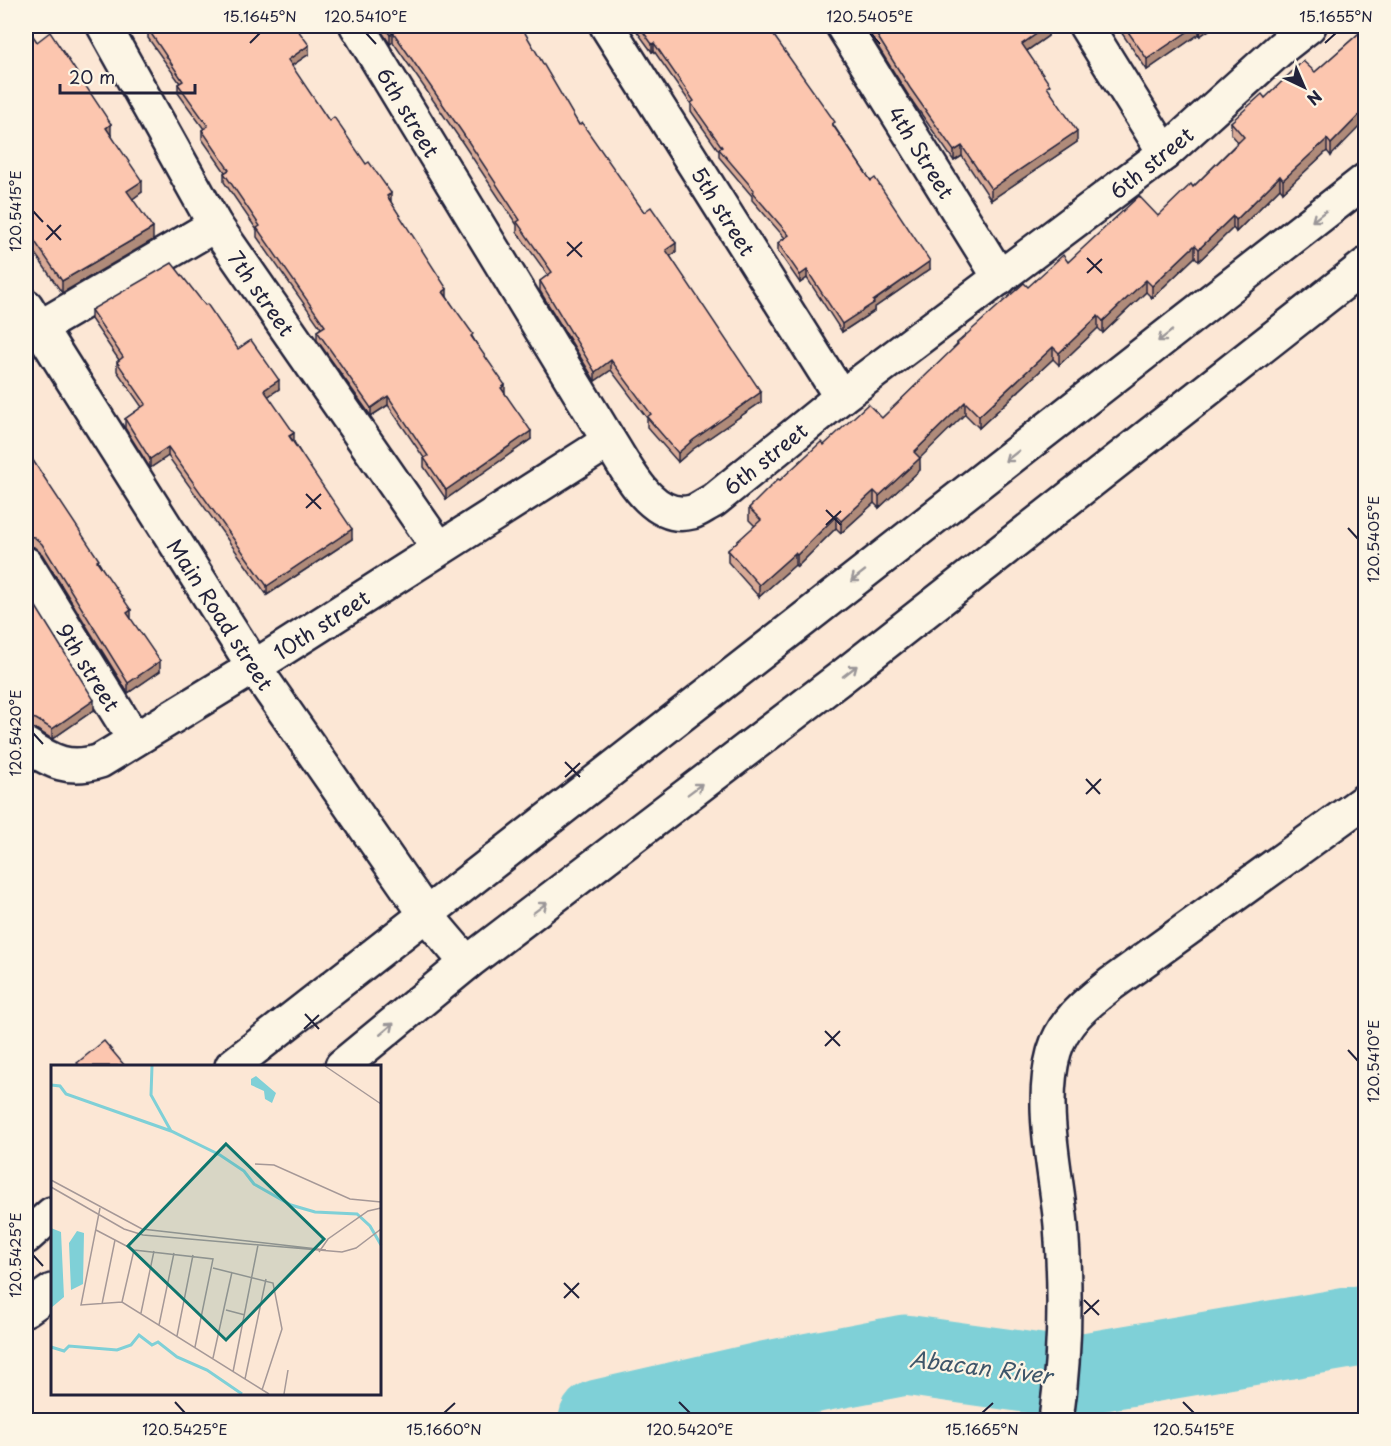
<svg xmlns="http://www.w3.org/2000/svg" width="1391" height="1446" font-family="'Playpen Sans',sans-serif">
  <style>
    .lines { fill: none; stroke-linecap: round; stroke-linejoin: round }
    .river { stroke: #7fd0d7; stroke-width: 81 }
    .minor-casing { stroke: #22223b; stroke-width: 38 }
    .minor { stroke: #fcf5e5; stroke-width: 33 }
    .wall { fill: #d9aa96; stroke: #22223b; stroke-width: 1.5 }
    .shaded-wall { fill: #b08b7a; stroke: #22223b; stroke-width: 1.5 }
    .building { fill: #fcc6af; stroke: #22223b; stroke-width: 1.5 }
    .oneway { stroke: #9a9698 }
    .ticks { fill: none; stroke: #22223b; stroke-width: 2 }
    .labels { text-anchor: middle; dominant-baseline: central; stroke-width: 4.5; stroke-linejoin: round; paint-order: stroke }
    .street-label { font-size: 21px; fill: #22223b; stroke: #fcf5e5 }
    .water-label { font-size: 22px; font-style: italic; fill: #3e566a; stroke: #fcf5e5 }
    .inset-river { fill: none; stroke: #7fd0d7; stroke-width: 3 }
    .inset-road { fill: none; stroke: #a59897; stroke-width: 1.5 }
    .view { fill: #0f766e; fill-opacity: 0.15; stroke: #0f766e; stroke-width: 3 }
    .inset-edge { fill: none; stroke: #22223b; stroke-width: 3 }
    .neatline { fill: none; stroke: #22223b; stroke-width: 2 }
    .ticks-label { font-size: 15px; text-anchor: middle; fill: #22223b }
  </style>
  <rect width="100%" height="100%" fill="#fce7d5"/>
  <filter id="ink" filterUnits="userSpaceOnUse"><feTurbulence type="fractalNoise" baseFrequency=".0167" numOctaves="2"/><feDisplacementMap in="SourceGraphic" scale="12" xChannelSelector="R" yChannelSelector="G"/><feConvolveMatrix kernelMatrix="1 2 1 2 8 2 1 2 1" color-interpolation-filters="sRGB"/></filter>
  <g filter="url(#ink)">
    <g class="lines">
      <!-- river -->
      <path class="river" d="M599,1420L769,1381L905,1355L1062,1377L1366,1325"/>
      <defs>
        <g id="minor">
          <path d="M104,26L215,225L439,548"/>
          <path d="M357,26L609,441C627,468 651,523 692,512C699,510 706,504 713,501L841,397L1165,153L1281,48L1309,26"/>
          <path d="M607,26L841,397"/>
          <path d="M843,26L1000,278"/>
          <path d="M1086,26L1165,153"/>
          <path d="M26,306L254,667L427,916L467,963"/>
          <path d="M39,328L215,225"/>
          <path d="M26,564L134,739"/>
          <path d="M26,745C52,762 69,771 100,761L254,667L609,441"/>
          <path d="M232,1066L1366,180"/>
          <path d="M342,1066L467,963L843,676L1366,265"/>
          <path d="M26,1237L52,1214"/>
          <path d="M26,1309L52,1291"/>
          <path d="M1056,1420C1065,1357 1066,1289 1061,1225C1056,1170 1039,1107 1054,1052C1063,1021 1087,1003 1111,984L1366,800"/>
        </g>
      </defs>
      <!-- minor casing -->
      <use href="#minor" class="minor-casing"/>
      <!-- minor -->
      <use href="#minor" class="minor"/>
    </g>
    <!-- wall -->
    <g class="wall">
      <path d="M26,26L37,42L111,135L142,192L132,199L153,240L62,293L34,252L31,253L26,245Z"/>
      <path d="M144,26H295L309,54L291,66L329,121L391,202L447,297L473,338L531,439L446,499L424,467V458L388,405L371,416L317,340V331L321,328L257,237V230L224,182V173L225,172L202,139V130L204,129L178,93V84L180,83L148,38V31Z"/>
      <path d="M378,26H517L579,125L644,212L676,252L670,256L761,402L693,449L678,462L647,427V418L611,370L595,381L540,291V281L548,275L517,232V225L462,142L393,42L390,44Z"/>
      <path d="M633,26H767L930,269L874,308V311L842,332L807,278L800,283L778,251V243L785,238L752,200V196L719,157V151L691,111V104L654,51L652,52Z"/>
      <path d="M865,26H1048V36L1027,51L1077,142L991,200L962,156L954,161L910,98Z"/>
      <path d="M1119,26H1215L1200,36L1199,34L1147,70L1119,29Z"/>
      <path d="M1365,28L1331,156L1327,151L1283,192L1280,188L1236,232L1233,228L1199,261L1195,257L1152,298L1146,292L1103,333L1098,328L1059,365L1053,359L979,428L965,414L919,458L920,470L879,508L874,503L841,533L836,528L797,567L795,565L759,597L728,562V550L755,526L749,520V508L780,480L824,445L882,418L957,346V343L1028,287L1068,262L1158,216L1193,187L1238,142L1231,134V122L1265,98L1315,72Z"/>
      <path d="M91,310L238,349L279,389L268,396L294,442L352,539L267,595L168,456L150,468L125,428V419L142,407L117,371V362L119,360L91,319Z"/>
      <path d="M26,450L99,563L160,671L128,693L42,554L34,547L26,545Z"/>
      <path d="M26,600L94,710L52,739L36,729L26,727Z"/>
    </g>
    <!-- shaded-wall -->
    <g class="shaded-wall">
      <path d="M1048,26V36L1022,54V44Z"/>
      <path d="M1196,26H1199V34L1147,70V59Z"/>
      <path d="M1201,26H1215L1200,36Z"/>
      <path d="M393,32V42L390,44V35Z"/>
      <path d="M654,43V51L652,52V44Z"/>
      <path d="M309,45V54L288,68V60Z"/>
      <path d="M1365,109V121L1331,156V144Z"/>
      <path d="M111,124V136L106,128Z"/>
      <path d="M1077,131V142L991,200V189Z"/>
      <path d="M1327,139V151L1283,192V180Z"/>
      <path d="M962,146V156L954,161V151Z"/>
      <path d="M1280,176V188L1236,232V220Z"/>
      <path d="M142,181V192L127,203V191Z"/>
      <path d="M391,193V202L387,196Z"/>
      <path d="M1233,216V228L1199,261V249Z"/>
      <path d="M153,228V240L62,293V281Z"/>
      <path d="M34,240V252L31,253V242Z"/>
      <path d="M676,243V252L666,259V250Z"/>
      <path d="M1195,245V257L1152,298V286Z"/>
      <path d="M930,261V269L874,308V311L842,332V324Z"/>
      <path d="M807,270V278L800,283V275Z"/>
      <path d="M1146,280V292L1103,333V321Z"/>
      <path d="M447,289V297L443,292Z"/>
      <path d="M1098,316V328L1059,365V353Z"/>
      <path d="M1053,347V359L979,428V416Z"/>
      <path d="M611,360V370L595,381V372Z"/>
      <path d="M279,380V389L264,399V390Z"/>
      <path d="M505,385V394L501,388Z"/>
      <path d="M761,392V402L693,449L678,462V453L693,440Z"/>
      <path d="M388,396V405L371,416V408Z"/>
      <path d="M965,402V414L914,464V452Z"/>
      <path d="M531,431V439L446,499V490Z"/>
      <path d="M294,433V442L289,436Z"/>
      <path d="M168,447V456L150,468V459Z"/>
      <path d="M920,458V470L879,508V496Z"/>
      <path d="M874,491V503L841,533V521Z"/>
      <path d="M836,516V528L797,567V555Z"/>
      <path d="M352,529V539L267,595V586Z"/>
      <path d="M795,553V565L759,597V585Z"/>
      <path d="M131,610V620L127,613Z"/>
      <path d="M160,661V671L128,693V683Z"/>
      <path d="M94,700V710L52,739V729Z"/>
    </g>
    <!-- building -->
    <g class="building">
      <path d="M26,26L37,42L50,32L111,124L106,128L142,181L127,191L153,228L62,281L34,240L31,242L26,233Z"/>
      <path d="M150,26H295L309,45L288,60L329,121L334,117L366,164L369,162L391,193L387,196L447,289L443,292L473,334L471,336L505,385L501,388L531,431L446,490L424,458L428,456L388,396L371,408L317,331L325,326L257,228L260,226L224,173L229,170L202,130L208,126L178,84L183,81L148,29L151,27Z"/>
      <path d="M384,26H517L519,28L521,26L579,125L582,123L644,212L651,207L676,243L666,250L761,392L693,440L678,453L647,417L651,414L611,360L595,372L540,281L552,272L517,222L520,220L462,132L393,32L390,35Z"/>
      <path d="M639,26H767L835,122L832,124L871,181L875,178L930,261L873,301L874,303L842,324L807,270L800,275L778,243L789,235L752,192L754,190L719,149L722,147L691,103L694,101L654,43L652,44Z"/>
      <path d="M871,26H1048L1022,44L1050,85L1047,87L1077,131L991,189L962,146L954,151L910,88Z"/>
      <path d="M1124,26H1196L1147,59Z"/>
      <path d="M1365,28V109L1331,144L1327,139L1283,180L1280,176L1236,220L1233,216L1199,249L1195,245L1152,286L1146,280L1103,321L1098,316L1059,353L1053,347L979,416L965,402L914,452L920,458L879,496L874,491L841,521L836,516L797,555L795,553L759,585L728,550L761,520L749,508L778,479L780,480L821,442L824,445L868,404L882,418L958,344L957,343L1024,283L1028,287L1063,255L1068,262L1139,196L1158,216L1191,184L1193,187L1244,137L1231,122L1262,94L1265,98L1303,61L1315,72Z"/>
      <path d="M172,263L205,305L207,304L238,349L251,340L279,380L264,390L294,433L289,436L352,529L267,586L168,447L150,459L125,419L146,404L117,362L123,357L91,310Z"/>
      <path d="M26,450L99,560L97,561L131,610L127,613L160,661L128,683L42,544L34,537L26,536Z"/>
      <path d="M30,597L94,700L52,729L36,719L26,717V600Z"/>
      <path d="M104,1041L125,1066H80L77,1063Z"/>
    </g>
    <!-- one-way arrows -->
    <defs><path id="oneway-shaft" d="M-6 0H5M1.5-3L5.5 0L1.5 3" fill="none" stroke-width="1.6" stroke-linecap="round" stroke-linejoin="round" transform="scale(1.5)"/></defs>
    <g class="oneway">
      <use href="#oneway-shaft" transform="translate(1319 216) rotate(142)"/>
      <use href="#oneway-shaft" transform="translate(1165 336) rotate(142)"/>
      <use href="#oneway-shaft" transform="translate(1012 456) rotate(142)"/>
      <use href="#oneway-shaft" transform="translate(858 576) rotate(142)"/>
      <use href="#oneway-shaft" transform="translate(850 671) rotate(-38)"/>
      <use href="#oneway-shaft" transform="translate(695 789) rotate(-37)"/>
      <use href="#oneway-shaft" transform="translate(540 908) rotate(-37)"/>
      <use href="#oneway-shaft" transform="translate(387 1029) rotate(-40)"/>
    </g>
  </g>
  <!-- ticks -->
  <path class="ticks" d="M366,33L376,44M870,33L880,44M250,43L260,33M1325,43L1336,33M33,211L43,222M47,225L61,240M46,240L61,225M567,242L582,257M567,256L582,242M1087,258L1102,273M1087,273L1102,259M306,494L321,509M306,508L321,494M826,510L841,525M826,525L841,511M1348,528L1358,539M33,733L43,744M565,762L580,777M565,777L580,763M1086,779L1100,794M1086,794L1101,779M305,1014L319,1029M304,1029L319,1015M825,1031L840,1046M825,1046L840,1031M1348,1050L1358,1061M33,1255L43,1266M564,1283L579,1298M564,1298L579,1283M1084,1300L1099,1315M1084,1314L1099,1300M175,1402L185,1413M679,1402L690,1413M1183,1402L1194,1413M444,1413L455,1403M982,1413L993,1403"/>
  <g class="labels">
    <!-- street labels -->
    <g class="street-label">
      <text transform="translate(409 112) rotate(59)">6th street</text>
      <text transform="translate(922 152) rotate(58)">4th Street</text>
      <text transform="translate(1151 162) rotate(-39)">6th street</text>
      <text transform="translate(724 211) rotate(58)">5th street</text>
      <text transform="translate(262 293) rotate(55)">7th street</text>
      <text transform="translate(765 458) rotate(-39)">6th street</text>
      <text transform="translate(221 614) rotate(57)">Main Road street</text>
      <text transform="translate(321 624) rotate(-33)">10th street</text>
      <text transform="translate(89 667) rotate(58)">9th street</text>
    </g>
    <!-- water labels -->
    <g class="water-label">
      <text transform="translate(981 1366) rotate(7)">Abacan River</text>
    </g>
  </g>
  <!-- overview -->
  <g transform="translate(51 1065)">
    <rect width="330" height="330" fill="#fce7d5"/>
    <path d="M205,11L225,28L221,38L214,34L213,26L200,20V14ZM0,163L10,167L13,232L0,243ZM26,166L33,168L32,219L20,225L18,178Z" fill="#7fd0d7"/>
    <path class="inset-river" d="M101,1L100,30L120,66M0,20L9,21L15,29L120,66L169,90L193,106L203,119L240,140L264,147L306,149L319,161L330,180M0,282L13,286L18,281L66,285L80,280L88,270L101,280L107,277L126,292L156,305L191,329"/>
    <path class="inset-road" d="M274,1L330,39M204,99L223,100L299,134L330,137M0,115L91,164L275,185M0,122L73,164L92,170L291,187L305,183L330,164M49,143L30,240L71,237L218,329M45,165L83,185L162,194L144,282M268,187L277,174L317,146L330,143M162,203L222,218L231,264L211,325M71,237L83,185M51,239L64,175M175,245L194,250M90,248L103,186M108,260L123,188M126,271L142,190M162,293L181,207M182,307L207,180M194,314L215,214M233,329L237,305"/>
    <path class="view" d="M175,79L273,174L175,275L77,181Z"/>
    <rect width="330" height="330" class="inset-edge"/>
  </g>
  <!-- margin -->
  <rect width="1391" height="1446" fill="none" stroke="#fcf5e5" stroke-width="66"/>
  <!-- north arrow -->
  <g transform="translate(1304 87) rotate(136)" stroke="#fcf5e5" stroke-width="4.5" paint-order="stroke">
  <path d="M0-4.5L10 22L0 15L-10 22Z" fill="#22223b"/>
  <text y="-9" font-size="16" font-weight="bold" text-anchor="middle" fill="#22223b">N</text>
  </g>
  <!-- scale -->
  <path d="M60 84v9h135v-9" fill="none" stroke="#22223b" stroke-width="3"/>
  <text x="69" y="84" font-size="18" fill="#22223b" stroke="#fcf5e5" stroke-width="4.5" paint-order="stroke">20 m</text>
  <rect x="33" y="33" width="1325" height="1380" class="neatline"/>
  <g class="ticks-label">
    <text x="260" y="22">15.1645°N</text>
    <text x="366" y="22">120.5410°E</text>
    <text x="870" y="22">120.5405°E</text>
    <text x="1336" y="22">15.1655°N</text>
    <text transform="translate(16 211) rotate(-90)" y="5">120.5415°E</text>
    <text transform="translate(1374 539) rotate(-90)" y="5">120.5405°E</text>
    <text transform="translate(16 733) rotate(-90)" y="5">120.5420°E</text>
    <text transform="translate(1374 1061) rotate(-90)" y="5">120.5410°E</text>
    <text transform="translate(16 1255) rotate(-90)" y="5">120.5425°E</text>
    <text x="185" y="1435">120.5425°E</text>
    <text x="444" y="1435">15.1660°N</text>
    <text x="690" y="1435">120.5420°E</text>
    <text x="982" y="1435">15.1665°N</text>
    <text x="1194" y="1435">120.5415°E</text>
  </g>
</svg>
